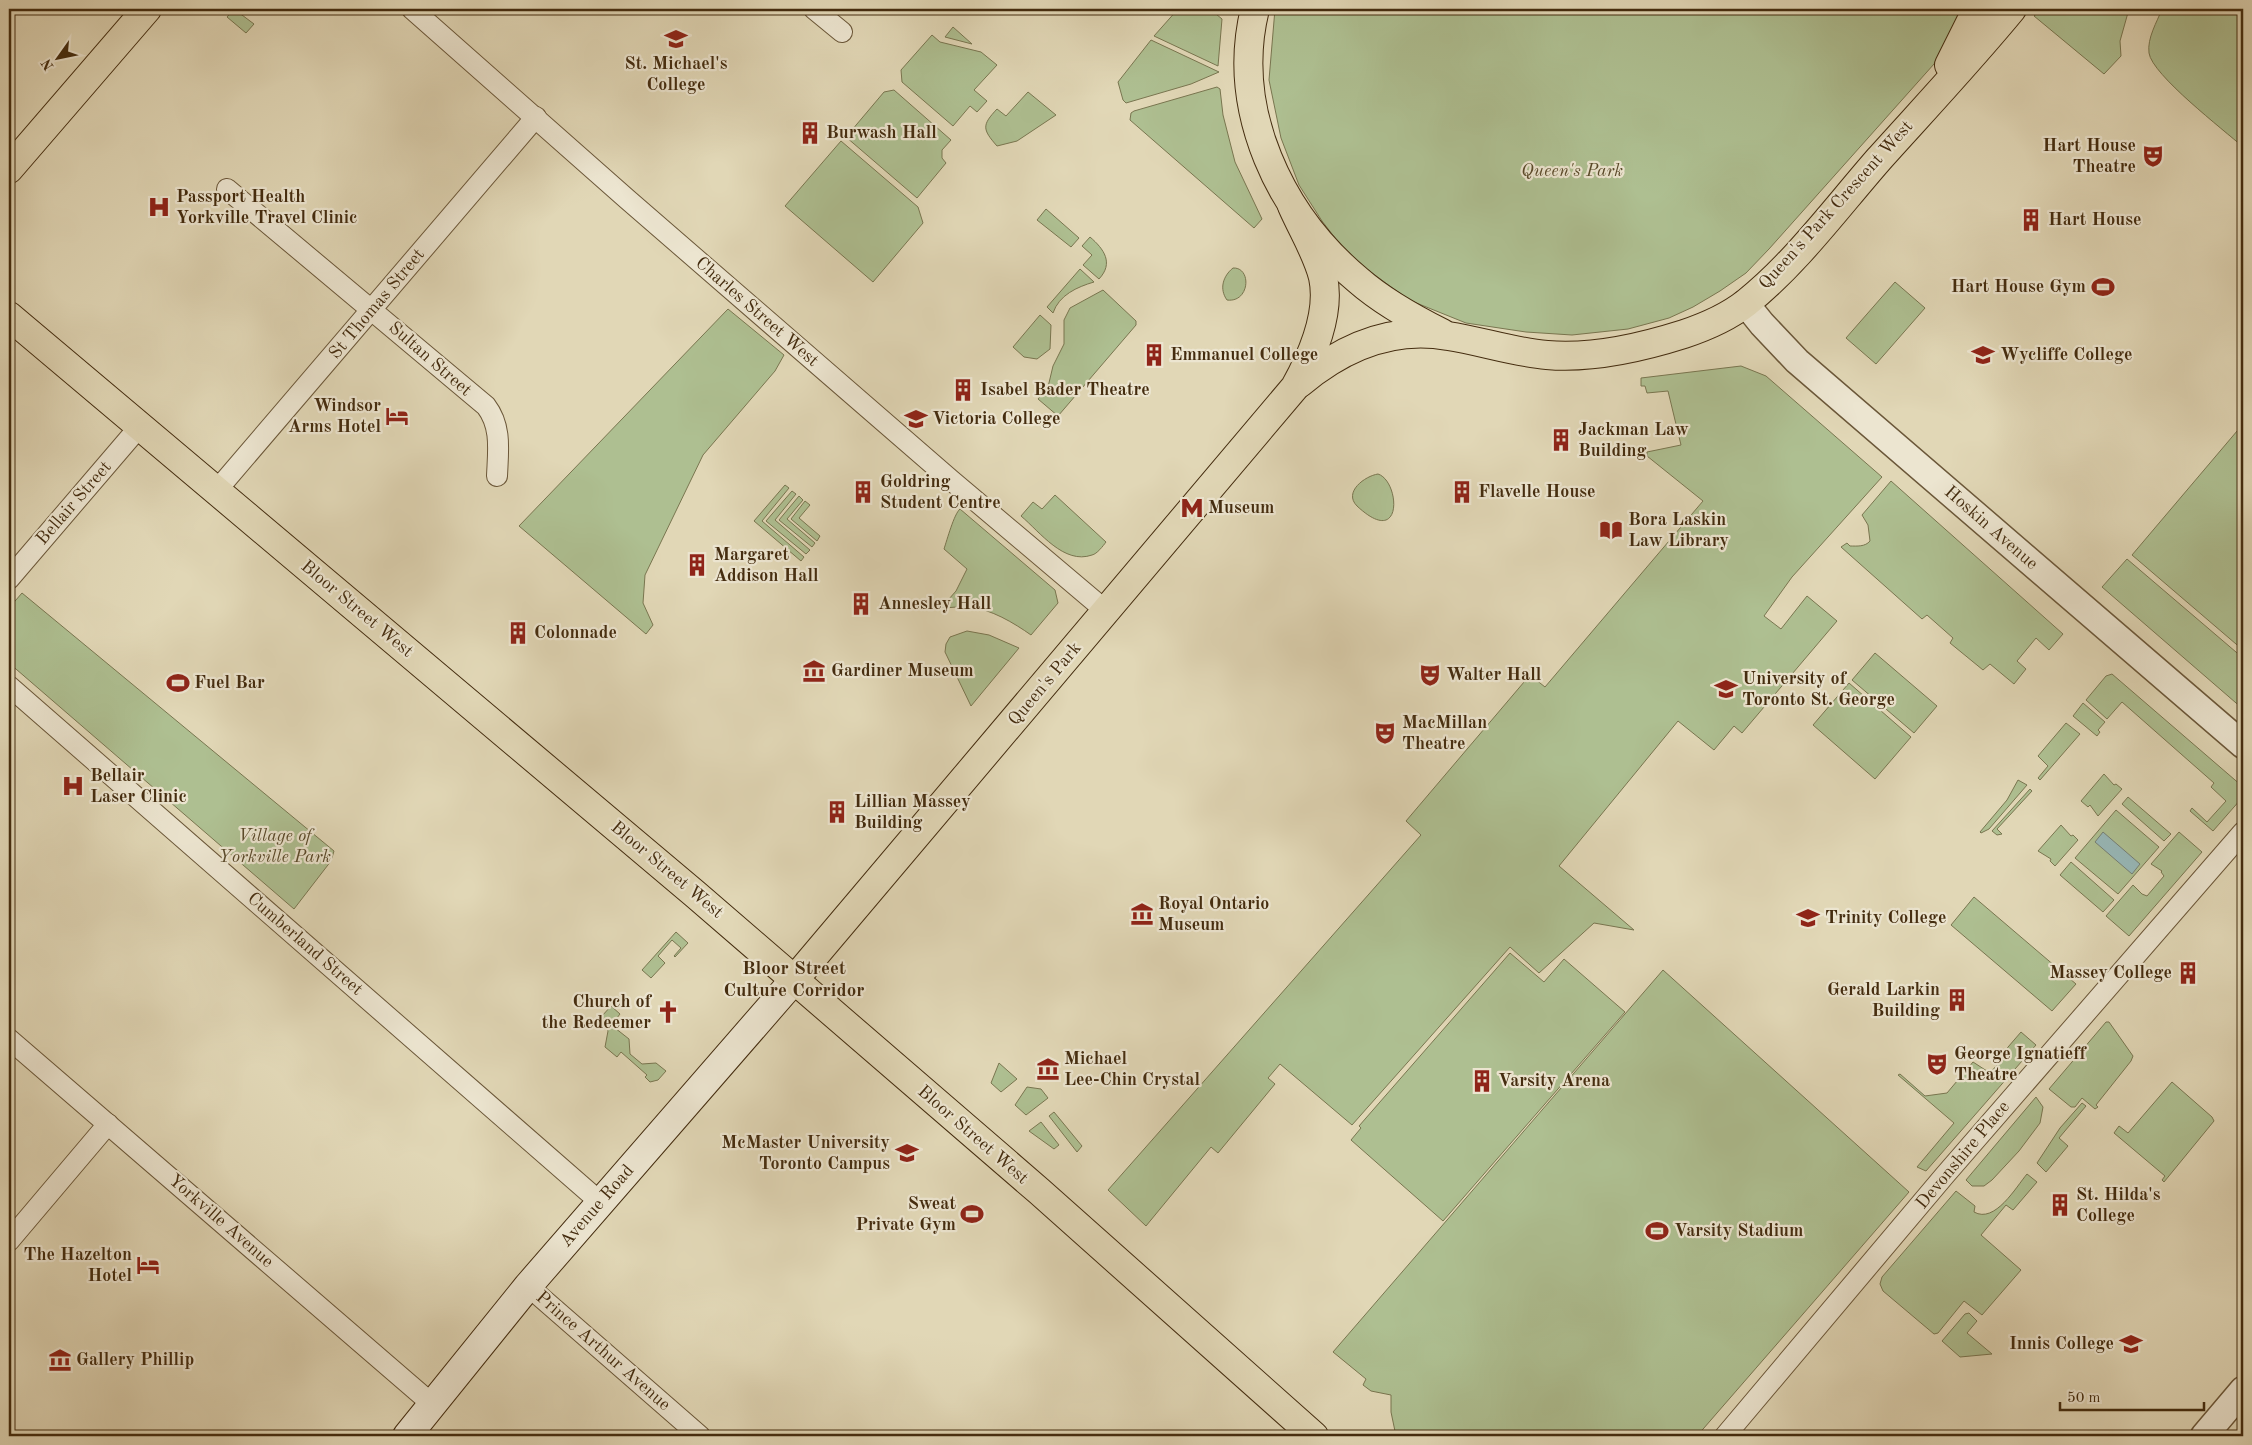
<svg xmlns="http://www.w3.org/2000/svg" width="2252" height="1445" font-family="'Old Standard TT',serif">
  <style>
    .green { fill: #aebf91; stroke: #797650 }
    .water { fill: #97b7b7; stroke: #767f74 }
    .lines { fill: none; stroke-linecap: round; stroke-linejoin: round }
    .minor-casing { stroke: #6b5739; stroke-width: 22 }
    .tertiary-casing { stroke: #6b5739; stroke-width: 29 }
    .secondary-casing { stroke: #442c0f; stroke-width: 30 }
    .primary-casing { stroke: #442c0f; stroke-width: 30 }
    .minor { stroke: #ece5d0; stroke-width: 20 }
    .tertiary { stroke: #ece5d0; stroke-width: 26 }
    .secondary { stroke: #ece5d0; stroke-width: 28 }
    .primary { stroke: #e1d7b6; stroke-width: 28 }
    .labels { text-anchor: middle; dominant-baseline: central; stroke-width: 4.5; stroke-linejoin: round; paint-order: stroke }
    .poi-label { font-size: 18px; font-weight: bold; fill: #442c0f; stroke: #ece5d0; text-anchor: start }
    .park-label { font-size: 18px; font-style: italic; fill: #594929; stroke: #ece5d0 }
    .street-label { font-size: 18px; fill: #442c0f; stroke: #ece5d0 }
    .neighbourhood-label { font-size: 19px; font-weight: bold; fill: #442c0f; stroke: #ece5d0 }
  </style>
  <rect width="100%" height="100%" fill="#e1d7b6"/>
  <filter id="stains"><feTurbulence type="fractalNoise" baseFrequency=".004" numOctaves="4"/><feColorMatrix values="0 0 0 0 .2 0 0 0 0 .09 0 0 0 0 .02 0 0 0 .5 -.17"/></filter>
  <radialGradient id="worn" r=".72"><stop offset=".6" stop-color="#630" stop-opacity="0"/><stop offset="1" stop-color="#630" stop-opacity=".3"/></radialGradient>
  <!-- green -->
  <g class="green">
    <path d="M234,9L254,24L246,33L227,17Z"/>
    <path d="M1178,9H1210L1222,19L1218,66L1154,36Z"/>
    <path d="M1275,9H1967L1954,36L1934,64L1769,249L1746,273L1720,291L1693,307L1669,318L1628,329L1572,335L1526,332L1466,323L1409,300L1364,267L1342,247L1322,221L1299,185L1281,138L1269,80Z"/>
    <path d="M2042,9H2129L2120,41L2121,56L2104,74L2034,16Z"/>
    <path d="M2162,9H2243V147C2224,130 2152,75 2149,53C2147,38 2157,22 2162,9Z"/>
    <path d="M953,27L972,44L945,37Z"/>
    <path d="M932,35L940,42L981,52L997,65L974,90L987,101L977,112L970,106L953,126L902,82L901,70Z"/>
    <path d="M1151,40L1219,72L1191,84L1126,103L1123,100L1118,82Z"/>
    <path d="M1217,87L1220,89L1223,115L1235,162L1262,219L1254,228L1130,120L1131,113L1134,111Z"/>
    <path d="M894,90L951,140L942,150V158L946,163L917,198L846,137L884,92Z"/>
    <path d="M1028,92L1056,115L1017,141L997,146C982,129 982,125 997,109L1006,116Z"/>
    <path d="M841,141L918,207L923,223L873,282L785,206Z"/>
    <path d="M1046,209L1079,238L1071,247L1037,220Z"/>
    <path d="M1090,237C1104,249 1114,263 1099,279L1083,265L1092,255L1082,246Z"/>
    <path d="M1233,268C1252,267 1250,303 1227,300C1219,289 1223,276 1233,268Z"/>
    <path d="M1080,269L1094,282C1077,287 1059,295 1053,313L1047,307Z"/>
    <path d="M1895,282L1925,308L1876,364L1846,338Z"/>
    <path d="M1103,290L1136,321V325L1058,416L1038,399L1048,387L1053,366L1064,344V320L1070,308Z"/>
    <path d="M728,309L784,355L775,371L703,455L645,575L643,603L653,625L646,634L519,526Z"/>
    <path d="M1040,315L1051,325L1050,349L1037,359L1024,357L1013,347Z"/>
    <path d="M1741,366L1766,376L1882,477L1792,577L1764,616L1781,629L1807,596L1837,621L1742,733L1734,726L1714,750L1678,721L1559,866L1634,930L1594,923L1539,973L1510,947L1352,1125L1280,1064L1268,1078L1275,1084L1218,1153L1211,1147L1146,1226L1108,1190L1421,835L1406,821L1530,675L1545,687L1703,501L1647,456V452L1681,445L1668,391L1647,393L1645,386H1641V378Z"/>
    <path d="M2243,424V650L2132,555Z"/>
    <path d="M1378,474C1400,481 1404,550 1357,506C1343,492 1365,476 1378,474Z"/>
    <path d="M1891,481L2063,634L2049,650L2036,638L2017,661L2026,669L2014,684L1990,664L1983,670L1950,643L1953,638L1927,615L1922,619L1841,547L1847,543L1850,546C1857,546 1865,547 1870,541L1868,525L1862,515Z"/>
    <path d="M785,485L789,488L762,521L804,557L801,561L754,521Z"/>
    <path d="M792,491L796,494L775,520L810,550L806,554L766,521Z"/>
    <path d="M1055,495L1106,542C1103,546 1097,554 1092,555C1064,565 1040,532 1021,516L1033,502L1042,509Z"/>
    <path d="M799,496L803,500L787,519L815,543L812,547L779,520Z"/>
    <path d="M805,501L810,505L799,518L820,536L817,541L791,519Z"/>
    <path d="M960,509L1055,590L1058,603L1031,635C1014,623 991,609 969,607C960,606 950,608 941,608L956,591L967,569L944,549C947,540 954,514 960,509Z"/>
    <path d="M2127,559L2243,658V709L2102,587Z"/>
    <path d="M22,593L334,851L331,861L294,909L9,663V608Z"/>
    <path d="M967,631L989,635L1019,648L971,706L945,652L946,644L950,637Z"/>
    <path d="M1875,653L1937,706L1914,733L1852,680Z"/>
    <path d="M2112,674L2242,786L2243,795L2241,799L2213,831L2190,811L2192,808L2207,822L2226,801L2211,787L2214,783L2122,702L2107,719L2086,700L2106,676Z"/>
    <path d="M1849,683L1911,737L1875,779L1813,725Z"/>
    <path d="M2083,703L2105,722L2098,730L2100,732L2097,736L2073,716Z"/>
    <path d="M2066,723L2080,734L2040,780L2038,778L2048,766L2038,756Z"/>
    <path d="M2104,774L2114,785L2116,784L2122,789L2098,816L2090,805L2088,807L2081,801Z"/>
    <path d="M2018,780L2027,785L1989,829L1981,833L1980,832L2007,800Z"/>
    <path d="M2030,789L2032,791L1997,829L2002,834L1997,835L1992,831Z"/>
    <path d="M2128,797L2171,834L2164,841L2122,804Z"/>
    <path d="M2116,810L2159,847L2118,894L2075,858Z"/>
    <path d="M2061,825L2071,836L2073,835L2078,840L2055,866L2050,861L2051,859L2038,851Z"/>
    <path d="M2179,832L2202,852L2129,936L2106,916L2133,885L2142,894L2147,896L2164,876L2161,872L2162,871L2151,864Z"/>
    <path d="M2071,862L2114,900L2103,912L2060,875Z"/>
    <path d="M1974,897L2076,984L2052,1011L1951,925Z"/>
    <path d="M676,932L688,943L675,957L674,956L681,948L672,940L658,956L665,963L651,978L642,970Z"/>
    <path d="M1510,953L1544,982L1564,959L1625,1012L1443,1221L1351,1140L1361,1128L1359,1126Z"/>
    <path d="M1663,970L1909,1192L1697,1436H1396L1391,1412V1395L1371,1391L1363,1385L1366,1379L1333,1352Z"/>
    <path d="M611,1006L620,1014L613,1023L617,1026L615,1028L629,1039L630,1054L642,1064L656,1063L666,1071L658,1080L650,1082L645,1077L647,1075L621,1052L617,1057L605,1047L608,1031L602,1016Z"/>
    <path d="M2106,1022H2109L2133,1056L2131,1061L2096,1105L2098,1107L2095,1109L2082,1098L2075,1107H2071L2049,1089Z"/>
    <path d="M2021,1032L2036,1045L1926,1171L1917,1167L1954,1123L1898,1075L1900,1074L1925,1096L1947,1093L1973,1062L1990,1073L2004,1057L2002,1054Z"/>
    <path d="M999,1063L1017,1079L1001,1092L991,1083Z"/>
    <path d="M2172,1082L2212,1117L2214,1121L2164,1182L2162,1180L2165,1176L2114,1133L2119,1126L2128,1133Z"/>
    <path d="M1027,1087L1041,1089L1048,1098L1026,1115L1015,1105Z"/>
    <path d="M2036,1097L2043,1107L2040,1123L2019,1151L1992,1180L1984,1186H1972L1966,1180Z"/>
    <path d="M2082,1103L2086,1106L2059,1138L2068,1146L2046,1172L2037,1163L2060,1128Z"/>
    <path d="M1054,1112L1082,1146L1077,1152L1049,1116Z"/>
    <path d="M1041,1122L1059,1145L1054,1149L1029,1131Z"/>
    <path d="M2027,1174L2037,1182L2013,1210L2006,1205L1981,1235L2021,1270L1982,1315L1964,1301L1938,1333L1934,1334L1883,1291L1880,1284L1882,1277L1956,1191L1975,1206L1974,1212C1995,1224 2016,1187 2027,1174Z"/>
    <path d="M1969,1313L1977,1321L1967,1333L1992,1354L1960,1357L1942,1341L1965,1314Z"/>
  </g>
  <!-- water -->
  <path class="water" d="M2103,832L2140,864L2132,874L2095,842Z"/>
  <g class="lines">
    <defs>
      <g id="minor">
        <path d="M412,9L627,199L951,480L1106,611"/>
        <path d="M814,9L842,32"/>
        <path d="M227,189L486,406C502,427 498,451 497,476"/>
        <path d="M217,490L536,117"/>
        <path d="M9,579L140,426"/>
        <path d="M9,686L600,1202"/>
        <path d="M9,1039L432,1404"/>
        <path d="M9,1241L108,1124"/>
        <path d="M528,1286L700,1436"/>
        <path d="M1725,1436L1945,1175L2243,832"/>
      </g>
      <g id="tertiary">
        <path d="M1745,303L1762,324L1797,361L2243,745"/>
        <path d="M2204,1436L2243,1390"/>
      </g>
      <path id="secondary" d="M407,1436L528,1286L794,980"/>
      <g id="primary">
        <path d="M1255,9C1230,110 1280,215 1358,280C1383,302 1412,318 1442,333"/>
        <path d="M1949,65L1977,9"/>
        <path d="M9,169L147,9"/>
        <path d="M9,316L695,894L1039,1191L1314,1436"/>
        <path d="M1300,383C1343,347 1392,326 1448,336C1481,341 1512,352 1547,355C1592,359 1640,348 1684,334C1705,327 1728,317 1746,303C1796,263 1837,207 1879,159C1924,109 1970,60 2012,9"/>
        <path d="M794,980L1295,387C1312,356 1331,314 1323,277C1317,253 1302,229 1292,206"/>
      </g>
    </defs>
    <!-- minor casing -->
    <use href="#minor" class="minor-casing"/>
    <!-- tertiary casing -->
    <use href="#tertiary" class="tertiary-casing"/>
    <!-- secondary casing -->
    <use href="#secondary" class="secondary-casing"/>
    <!-- primary casing -->
    <use href="#primary" class="primary-casing"/>
    <!-- minor -->
    <use href="#minor" class="minor"/>
    <!-- tertiary -->
    <use href="#tertiary" class="tertiary"/>
    <!-- secondary -->
    <use href="#secondary" class="secondary"/>
    <!-- primary -->
    <use href="#primary" class="primary"/>
  </g>
  <!-- icons -->
  <defs>
    <symbol id="university-bare" viewBox="-9 -9 18 18"><path d="M0-5L7-2L0 1L-7-2ZM-4 1L0 2.5L4 1V4Q0 6-4 4Z" fill="#8f2418" stroke="#ece5d0" stroke-width="2.5" paint-order="stroke"/></symbol>
    <symbol id="building-bare" viewBox="-9 -9 18 18"><path d="M-4-6H4V6H1V3H-1V6H-4ZM-2.5-4.3h1.7v1.8h-1.7ZM.8-4.3h1.7v1.8H.8ZM-2.5-1h1.7V.8h-1.7ZM.8-1h1.7V.8H.8Z" fill="#8f2418" stroke="#ece5d0" stroke-width="2.5" paint-order="stroke"/></symbol>
    <symbol id="theatre-bare" viewBox="-9 -9 18 18"><path d="M-5-5.5Q0-4 5-5.5V0Q5 5 0 6Q-5 5-5 0ZM-3.3-2.5H-1v1.5H-3.3ZM1-2.5H3.3v1.5H1ZM-2.8 1Q0 5.5 2.8 1Z" fill="#8f2418" stroke="#ece5d0" stroke-width="2.5" paint-order="stroke"/></symbol>
    <symbol id="hospital-bare" viewBox="-9 -9 18 18"><path d="M-5-5h3v3.5h4V-5h3V5h-3V1.5h-4V5h-3Z" fill="#8f2418" stroke="#ece5d0" stroke-width="2.5" paint-order="stroke"/></symbol>
    <symbol id="stadium-bare" viewBox="-9 -9 18 18"><path d="M0-5a6.5 5 0 1 0 0 10a6.5 5 0 1 0 0-10ZM-3.5-1.8h7v3.6h-7Z" fill="#8f2418" stroke="#ece5d0" stroke-width="2.5" paint-order="stroke"/></symbol>
    <symbol id="hotel-bare" viewBox="-9 -9 18 18"><path d="M-6-4.5h1.5V1H6V5H4.5V3h-9V5H-6ZM-4 0a1.8 1.8 0 1 1 3.6 0ZM.5 0V-2.5h3Q6-2.5 6 0Z" fill="#8f2418" stroke="#ece5d0" stroke-width="2.5" paint-order="stroke"/></symbol>
    <symbol id="metro-bare" viewBox="-9 -9 18 18"><path d="M-5.5 5V-5H-3L0 0L3-5H5.5V5H3V-.5L0 4L-3-.5V5Z" fill="#8f2418" stroke="#ece5d0" stroke-width="2.5" paint-order="stroke"/></symbol>
    <symbol id="library-bare" viewBox="-9 -9 18 18"><path d="M-6-4Q-3-5.5-.7-3.5V5Q-3 3-6 4ZM6-4Q3-5.5 .7-3.5V5Q3 3 6 4Z" fill="#8f2418" stroke="#ece5d0" stroke-width="2.5" paint-order="stroke"/></symbol>
    <symbol id="museum-bare" viewBox="-9 -9 18 18"><path d="M0-6L6-3V-2H-6V-3ZM-5-1h2V3h-2ZM-1-1h2V3h-2ZM3-1h2V3H3ZM-6 4H6V6H-6Z" fill="#8f2418" stroke="#ece5d0" stroke-width="2.5" paint-order="stroke"/></symbol>
    <symbol id="church-bare" viewBox="-9 -9 18 18"><path d="M-1.2-6h2.4v3.5h3.3v2.4h-3.3V6h-2.4V-.1h-3.3v-2.4h3.3Z" fill="#8f2418" stroke="#ece5d0" stroke-width="2.5" paint-order="stroke"/></symbol>
  </defs>
  <g fill-rule="evenodd">
    <use href="#university-bare" x="660" y="23" width="32" height="32"/>
    <use href="#building-bare" x="794" y="117" width="32" height="32"/>
    <use href="#theatre-bare" x="2137" y="140" width="32" height="32"/>
    <use href="#hospital-bare" x="143" y="191" width="32" height="32"/>
    <use href="#building-bare" x="2015" y="204" width="32" height="32"/>
    <use href="#stadium-bare" x="2087" y="271" width="32" height="32"/>
    <use href="#building-bare" x="1138" y="339" width="32" height="32"/>
    <use href="#university-bare" x="1967" y="339" width="32" height="32"/>
    <use href="#building-bare" x="947" y="374" width="32" height="32"/>
    <use href="#hotel-bare" x="381" y="400" width="32" height="32"/>
    <use href="#university-bare" x="900" y="403" width="32" height="32"/>
    <use href="#building-bare" x="1545" y="424" width="32" height="32"/>
    <use href="#building-bare" x="847" y="476" width="32" height="32"/>
    <use href="#building-bare" x="1446" y="476" width="32" height="32"/>
    <use href="#metro-bare" x="1176" y="492" width="32" height="32"/>
    <use href="#library-bare" x="1595" y="514" width="32" height="32"/>
    <use href="#building-bare" x="681" y="549" width="32" height="32"/>
    <use href="#building-bare" x="845" y="588" width="32" height="32"/>
    <use href="#building-bare" x="502" y="617" width="32" height="32"/>
    <use href="#museum-bare" x="798" y="655" width="32" height="32"/>
    <use href="#theatre-bare" x="1414" y="659" width="32" height="32"/>
    <use href="#stadium-bare" x="162" y="667" width="32" height="32"/>
    <use href="#university-bare" x="1710" y="673" width="32" height="32"/>
    <use href="#theatre-bare" x="1369" y="717" width="32" height="32"/>
    <use href="#hospital-bare" x="57" y="770" width="32" height="32"/>
    <use href="#building-bare" x="821" y="796" width="32" height="32"/>
    <use href="#museum-bare" x="1126" y="898" width="32" height="32"/>
    <use href="#university-bare" x="1792" y="902" width="32" height="32"/>
    <use href="#building-bare" x="2172" y="957" width="32" height="32"/>
    <use href="#building-bare" x="1941" y="984" width="32" height="32"/>
    <use href="#church-bare" x="652" y="996" width="32" height="32"/>
    <use href="#theatre-bare" x="1921" y="1048" width="32" height="32"/>
    <use href="#museum-bare" x="1032" y="1053" width="32" height="32"/>
    <use href="#building-bare" x="1466" y="1065" width="32" height="32"/>
    <use href="#university-bare" x="891" y="1137" width="32" height="32"/>
    <use href="#building-bare" x="2044" y="1189" width="32" height="32"/>
    <use href="#stadium-bare" x="956" y="1198" width="32" height="32"/>
    <use href="#stadium-bare" x="1641" y="1215" width="32" height="32"/>
    <use href="#hotel-bare" x="132" y="1249" width="32" height="32"/>
    <use href="#university-bare" x="2115" y="1328" width="32" height="32"/>
    <use href="#museum-bare" x="44" y="1344" width="32" height="32"/>
  </g>
  <g class="labels">
    <!-- poi labels -->
    <g class="poi-label">
      <text x="676" y="64" text-anchor="middle">St. Michael's<tspan x="676" dy="21">College</tspan></text>
      <text x="826" y="133">Burwash Hall</text>
      <text x="2136" y="146" text-anchor="end">Hart House<tspan x="2136" dy="21">Theatre</tspan></text>
      <text x="176" y="197">Passport Health<tspan x="176" dy="21">Yorkville Travel Clinic</tspan></text>
      <text x="2048" y="220">Hart House</text>
      <text x="2086" y="287" text-anchor="end">Hart House Gym</text>
      <text x="1170" y="355">Emmanuel College</text>
      <text x="2000" y="355">Wycliffe College</text>
      <text x="980" y="390">Isabel Bader Theatre</text>
      <text x="381" y="406" text-anchor="end">Windsor<tspan x="381" dy="21">Arms Hotel</tspan></text>
      <text x="932" y="419">Victoria College</text>
      <text x="1578" y="430">Jackman Law<tspan x="1578" dy="21">Building</tspan></text>
      <text x="880" y="482">Goldring<tspan x="880" dy="21">Student Centre</tspan></text>
      <text x="1478" y="492">Flavelle House</text>
      <text x="1208" y="508">Museum</text>
      <text x="1628" y="520">Bora Laskin<tspan x="1628" dy="21">Law Library</tspan></text>
      <text x="714" y="555">Margaret<tspan x="714" dy="21">Addison Hall</tspan></text>
      <text x="878" y="604">Annesley Hall</text>
      <text x="534" y="633">Colonnade</text>
      <text x="831" y="671">Gardiner Museum</text>
      <text x="1446" y="675">Walter Hall</text>
      <text x="1742" y="679">University of<tspan x="1742" dy="21">Toronto St. George</tspan></text>
      <text x="194" y="683">Fuel Bar</text>
      <text x="1402" y="723">MacMillan<tspan x="1402" dy="21">Theatre</tspan></text>
      <text x="90" y="776">Bellair<tspan x="90" dy="21">Laser Clinic</tspan></text>
      <text x="854" y="802">Lillian Massey<tspan x="854" dy="21">Building</tspan></text>
      <text x="1158" y="904">Royal Ontario<tspan x="1158" dy="21">Museum</tspan></text>
      <text x="1825" y="918">Trinity College</text>
      <text x="2172" y="973" text-anchor="end">Massey College</text>
      <text x="1940" y="990" text-anchor="end">Gerald Larkin<tspan x="1940" dy="21">Building</tspan></text>
      <text x="651" y="1002" text-anchor="end">Church of<tspan x="651" dy="21">the Redeemer</tspan></text>
      <text x="1954" y="1054">George Ignatieff<tspan x="1954" dy="21">Theatre</tspan></text>
      <text x="1064" y="1059">Michael<tspan x="1064" dy="21">Lee-Chin Crystal</tspan></text>
      <text x="1498" y="1081">Varsity Arena</text>
      <text x="890" y="1143" text-anchor="end">McMaster University<tspan x="890" dy="21">Toronto Campus</tspan></text>
      <text x="2076" y="1195">St. Hilda's<tspan x="2076" dy="21">College</tspan></text>
      <text x="956" y="1204" text-anchor="end">Sweat<tspan x="956" dy="21">Private Gym</tspan></text>
      <text x="1674" y="1231">Varsity Stadium</text>
      <text x="132" y="1255" text-anchor="end">The Hazelton<tspan x="132" dy="21">Hotel</tspan></text>
      <text x="2114" y="1344" text-anchor="end">Innis College</text>
      <text x="76" y="1360">Gallery Phillip</text>
    </g>
    <!-- park labels -->
    <g class="park-label">
      <text x="1572" y="171">Queen's Park</text>
      <text x="275" y="836">Village of<tspan x="275" dy="21">Yorkville Park</tspan></text>
    </g>
    <!-- street labels -->
    <g class="street-label">
      <text transform="translate(1836 205) rotate(-48)">Queen's Park Crescent West</text>
      <text transform="translate(377 304) rotate(-50)">St Thomas Street</text>
      <text transform="translate(757 312) rotate(41)">Charles Street West</text>
      <text transform="translate(430 359) rotate(41)">Sultan Street</text>
      <text transform="translate(74 503) rotate(-49)">Bellair Street</text>
      <text transform="translate(1991 528) rotate(41)">Hoskin Avenue</text>
      <text transform="translate(357 609) rotate(40)">Bloor Street West</text>
      <text transform="translate(1045 684) rotate(-50)">Queen's Park</text>
      <text transform="translate(667 870) rotate(40)">Bloor Street West</text>
      <text transform="translate(305 944) rotate(41)">Cumberland Street</text>
      <text transform="translate(973 1135) rotate(41)">Bloor Street West</text>
      <text transform="translate(1963 1155) rotate(-50)">Devonshire Place</text>
      <text transform="translate(597 1206) rotate(-49)">Avenue Road</text>
      <text transform="translate(221 1221) rotate(41)">Yorkville Avenue</text>
      <text transform="translate(603 1351) rotate(41)">Prince Arthur Avenue</text>
    </g>
    <!-- neighbourhood labels -->
    <g class="neighbourhood-label">
      <text x="794" y="969">Bloor Street<tspan x="794" dy="22">Culture Corridor</tspan></text>
    </g>
  </g>
  <!-- margin -->
  <rect width="2252" height="1445" fill="none" stroke="#e1d7b6" stroke-width="30"/>
  <rect x="10" y="10" width="2232" height="1425" fill="none" stroke="#442c0f" stroke-width="2.5"/>
  <rect x="15" y="15" width="2222" height="1415" fill="none" stroke="#442c0f"/>
  <!-- north arrow -->
  <g transform="translate(58 58) rotate(237)" stroke="#ece5d0" stroke-width="4" paint-order="stroke">
  <path d="M0-4L9 19L0 12L-9 19Z" fill="#442c0f"/>
  <text y="-8" font-size="14" font-weight="bold" text-anchor="middle" fill="#442c0f">N</text>
  </g>
  <!-- scale -->
  <path d="M2060 1402v8h144v-8" fill="none" stroke="#442c0f" stroke-width="2.5"/>
  <text x="2067" y="1402" font-size="15" fill="#442c0f" stroke="#ece5d0" stroke-width="4" paint-order="stroke">50 m</text>
  <rect width="100%" height="100%" filter="url(#stains)"/>
  <rect width="100%" height="100%" fill="url(#worn)"/>
</svg>
